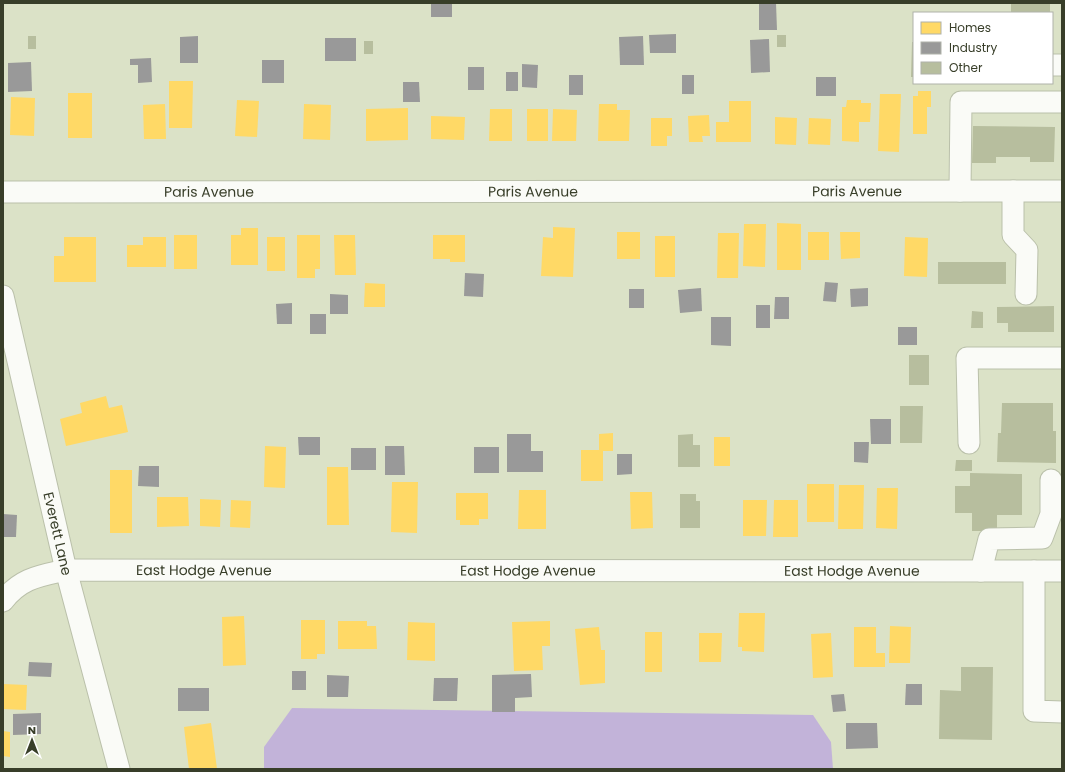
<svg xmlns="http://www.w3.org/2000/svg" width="1065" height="772" font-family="Poppins,sans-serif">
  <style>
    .forest { fill: #c2b3d9 }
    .homes { fill: #ffd966 }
    .industry { fill: #999 }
    .building { fill: #b7be9e }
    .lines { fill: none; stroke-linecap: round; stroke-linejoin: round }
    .minor-casing { stroke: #bac0aa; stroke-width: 23 }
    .minor { stroke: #fafbf7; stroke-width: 21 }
    .labels { text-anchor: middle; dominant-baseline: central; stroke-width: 4; stroke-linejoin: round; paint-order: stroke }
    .street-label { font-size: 14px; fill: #383e29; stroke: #fff }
  </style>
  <rect width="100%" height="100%" fill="#dbe2c7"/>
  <!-- forest -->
  <path class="forest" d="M292,708L813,715L831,742L833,769H264V747Z"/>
  <!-- homes -->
  <g class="homes">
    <path d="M169,81H193L192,128H169Z"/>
    <path d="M918,91H931V107H927V134H913V96H918Z"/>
    <rect x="68" y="93" width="24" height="45"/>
    <path d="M880,94H901L899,152L878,151Z"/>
    <path d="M11,97L35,98L34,136L10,135Z"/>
    <path d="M237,100L259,101L257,137L235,136Z"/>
    <path d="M847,100H861V103H871L870,122H859V142L842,141V107H846Z"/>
    <path d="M729,101H751V142H716V122H729Z"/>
    <path d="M165,104L166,139H144L143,105Z"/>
    <path d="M304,104L331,105L330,140L303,139Z"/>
    <path d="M599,104H617V110H630L629,141H598Z"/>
    <path d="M408,108V140L366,141V109Z"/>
    <path d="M490,109H512V141H489Z"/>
    <rect x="527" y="109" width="21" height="32"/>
    <path d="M553,109L577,110L576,141H552Z"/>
    <path d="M709,115L710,136H702L703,142H689L688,116Z"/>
    <path d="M431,116L465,117L464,140L431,139Z"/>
    <path d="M775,117L797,118L796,145L775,144Z"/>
    <path d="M651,118H672V136H667V146H651Z"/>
    <path d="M809,118L831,119L830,145L808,144Z"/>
    <path d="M777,223L801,224V270H777Z"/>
    <path d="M744,224H766L765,267L743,266Z"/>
    <path d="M553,227L575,228L573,277L541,276L543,237L553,238Z"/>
    <path d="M241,228H258V265H231V235H241Z"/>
    <rect x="617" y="232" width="23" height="27"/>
    <rect x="808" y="232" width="21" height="28"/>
    <path d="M840,232H860V258L841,259Z"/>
    <path d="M718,233H739L738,278H717Z"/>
    <rect x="174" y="235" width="23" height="34"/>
    <path d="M297,235H320V269H315V278H297Z"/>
    <path d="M334,235H355L356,275H335Z"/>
    <path d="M433,235H465V262H450V259H433Z"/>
    <rect x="655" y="236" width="20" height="41"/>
    <path d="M64,237H96V282H54V256H64Z"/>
    <path d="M143,237H166V267H127V245H143Z"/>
    <rect x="267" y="237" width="18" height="34"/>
    <path d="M905,237L928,238L927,277L904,276Z"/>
    <path d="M365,283L385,284V307H364Z"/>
    <path d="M106,396L109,408L122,405L128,432L66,446L60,419L82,413L80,403Z"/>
    <path d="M613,433V451H603V481H581V450H599V434Z"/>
    <rect x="714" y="437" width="16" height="29"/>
    <path d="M265,446L286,447L285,488L264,487Z"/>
    <path d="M327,467H348L349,525H327Z"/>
    <rect x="110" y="470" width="22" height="63"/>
    <path d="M392,482H418L417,533L391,532Z"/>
    <rect x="807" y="484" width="27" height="38"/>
    <path d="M839,485H864L863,529H838Z"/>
    <path d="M877,488H898L897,529L876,528Z"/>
    <path d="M519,490H546V529H518Z"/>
    <path d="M630,492H652L653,528L631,529Z"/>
    <path d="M456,493H488V519H479V525H460V520H456Z"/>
    <path d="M157,497H188L189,526L157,527Z"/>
    <path d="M200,499L221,500L220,527L200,526Z"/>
    <path d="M231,500L251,501L250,528L230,527Z"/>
    <path d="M743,500H767L766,536H743Z"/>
    <path d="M774,500H798V537H773Z"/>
    <path d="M739,613H765L764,652L742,651V647H738Z"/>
    <path d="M244,616L246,665L223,666L222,617Z"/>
    <path d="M301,620H325V654H317V659H301Z"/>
    <path d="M338,621H367V626H376L377,649H338Z"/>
    <path d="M550,621V646H542L543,670L514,671L512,622Z"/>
    <path d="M408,622L435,623V661L407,660Z"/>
    <path d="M890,626L911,627L910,663H889Z"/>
    <path d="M599,627L601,650H605V683L580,685L575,629Z"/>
    <path d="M854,627H876V653H885V667H854Z"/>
    <rect x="645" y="632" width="17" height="40"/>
    <path d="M699,633H722L721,662H699Z"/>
    <path d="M831,633L833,677L813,678L811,634Z"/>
    <path d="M3,684L27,685L26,710L3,709Z"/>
    <path d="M211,723L217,769H189L184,727Z"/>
    <path d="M3,731L10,732V757L3,756Z"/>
  </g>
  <!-- industry -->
  <g class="industry">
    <rect x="431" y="3" width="21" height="14"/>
    <path d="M759,3H776L777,30H759Z"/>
    <path d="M676,34V53H650L649,35Z"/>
    <path d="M198,36V63H180V37Z"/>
    <path d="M643,36L644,65H620L619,37Z"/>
    <rect x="325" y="38" width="31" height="23"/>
    <path d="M769,39L770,72L751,73L750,40Z"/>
    <path d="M151,58L152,82L138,83V65H130V59Z"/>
    <rect x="262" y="60" width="22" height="23"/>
    <path d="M31,62L32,91L8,92V63Z"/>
    <path d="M522,64L538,65L537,88L522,87Z"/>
    <rect x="468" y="67" width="16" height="23"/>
    <rect x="506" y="72" width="12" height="19"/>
    <rect x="569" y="75" width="14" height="20"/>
    <rect x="682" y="75" width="12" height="19"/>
    <rect x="816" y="77" width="20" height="19"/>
    <path d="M403,82H419L420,102H403Z"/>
    <path d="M465,273L484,274L483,297L464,296Z"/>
    <path d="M825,282L838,283L836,302L823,301Z"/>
    <path d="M701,288L702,311L680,313L678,290Z"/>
    <path d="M868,288V306L851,307L850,289Z"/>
    <rect x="629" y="289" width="15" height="19"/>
    <path d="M330,294L348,295V314H330Z"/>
    <path d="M775,297H789V319H774Z"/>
    <path d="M292,303V324H277L276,304Z"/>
    <rect x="756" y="305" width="14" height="23"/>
    <rect x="310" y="314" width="16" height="20"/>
    <path d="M711,317H731V346L711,345Z"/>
    <rect x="898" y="327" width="19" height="18"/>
    <path d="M870,419H891V444H871Z"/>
    <path d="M507,434H531V451H543V472H507Z"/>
    <path d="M298,437H320V455H299Z"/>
    <path d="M854,442H869L868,463L854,462Z"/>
    <path d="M385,446H404L405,475H385Z"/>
    <rect x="474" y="447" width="25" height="26"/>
    <rect x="351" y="448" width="25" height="22"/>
    <path d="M617,454H632V474L617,475Z"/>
    <path d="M139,466H159V487L138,486Z"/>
    <path d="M3,514L17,515L16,537H3Z"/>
    <path d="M29,662L52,663L51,677L28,676Z"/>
    <rect x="292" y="671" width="14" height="19"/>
    <path d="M531,674L532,697L515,698V712H492V675Z"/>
    <path d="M327,675L349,676L348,697H327Z"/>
    <path d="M434,678H458L457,701H433Z"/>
    <path d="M906,684H922V705H905Z"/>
    <rect x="178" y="688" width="31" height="23"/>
    <path d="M844,694L846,711L833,712L831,695Z"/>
    <path d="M41,713V734L13,735V714Z"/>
    <path d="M846,723H877L878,748L846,749Z"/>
  </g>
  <!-- building -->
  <g class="building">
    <rect x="1011" y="3" width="39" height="10"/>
    <rect x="777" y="35" width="9" height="12"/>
    <rect x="28" y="36" width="8" height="13"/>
    <rect x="364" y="41" width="9" height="13"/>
    <path d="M912,42H914V77H911Z"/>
    <path d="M973,126L1055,127L1054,162H1030V157H996V163H972Z"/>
    <rect x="938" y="262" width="68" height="22"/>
    <path d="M1054,306V332H1008V323H997V307Z"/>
    <path d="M972,311L983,312V328H971Z"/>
    <rect x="909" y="355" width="20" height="30"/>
    <path d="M1002,403H1053V431H1056V463L997,462L998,433H1001Z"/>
    <path d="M900,406H923L922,443H900Z"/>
    <path d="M693,434V445H700V467H678V435Z"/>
    <path d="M956,460H972V471H955Z"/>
    <path d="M970,473L1022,474V515H997V531H972V513H955V486H970Z"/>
    <path d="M680,494H696V501H700V528H680Z"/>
    <path d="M961,667H993L992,740L939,739L940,690L961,691Z"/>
  </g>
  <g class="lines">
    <defs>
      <g id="minor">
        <path d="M1052,65H1062"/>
        <path d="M960,191L961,102H1062"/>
        <path d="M1013,191V235L1027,250L1026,294"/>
        <path id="s1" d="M3,192L1062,191"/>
        <path id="s2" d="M3,296L66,570L119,769"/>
        <path d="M969,443L967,358H1062"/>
        <path d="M981,571L989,539L1042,538L1051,514V480"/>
        <path d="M1034,571V711L1062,712"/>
        <path id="s3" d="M3,601C21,578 39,576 66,570L1062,571"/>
      </g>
    </defs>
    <!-- minor casing -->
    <use href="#minor" class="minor-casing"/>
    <!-- minor -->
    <use href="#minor" class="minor"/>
  </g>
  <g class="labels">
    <!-- street labels -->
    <g class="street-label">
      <text stroke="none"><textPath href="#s1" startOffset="206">Paris Avenue</textPath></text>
      <text stroke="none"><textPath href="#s1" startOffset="530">Paris Avenue</textPath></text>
      <text stroke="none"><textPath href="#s1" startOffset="854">Paris Avenue</textPath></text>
      <text stroke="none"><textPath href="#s2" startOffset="244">Everett Lane</textPath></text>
      <text stroke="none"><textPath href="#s3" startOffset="210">East Hodge Avenue</textPath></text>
      <text stroke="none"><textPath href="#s3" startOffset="534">East Hodge Avenue</textPath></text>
      <text stroke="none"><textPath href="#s3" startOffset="858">East Hodge Avenue</textPath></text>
    </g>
  </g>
  <!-- border -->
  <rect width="1065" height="772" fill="none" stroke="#383e29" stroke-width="8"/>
  <!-- legend -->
  <rect x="913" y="12" width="140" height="72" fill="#ffffff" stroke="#afb2a9"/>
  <rect x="921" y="22" width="20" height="12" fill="#ffd966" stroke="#afb2a9"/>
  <text x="949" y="32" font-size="12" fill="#383e29">Homes</text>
  <rect x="921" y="42" width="20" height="12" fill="#999999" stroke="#afb2a9"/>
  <text x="949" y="52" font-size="12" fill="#383e29">Industry</text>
  <rect x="921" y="62" width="20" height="12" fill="#b7be9e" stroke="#afb2a9"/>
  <text x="949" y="72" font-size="12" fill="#383e29">Other</text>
  <!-- north arrow -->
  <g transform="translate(32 740)" stroke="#ffffff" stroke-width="3" paint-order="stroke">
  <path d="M0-3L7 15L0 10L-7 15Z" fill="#383e29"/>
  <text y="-6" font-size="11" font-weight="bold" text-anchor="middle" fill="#383e29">N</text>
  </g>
</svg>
